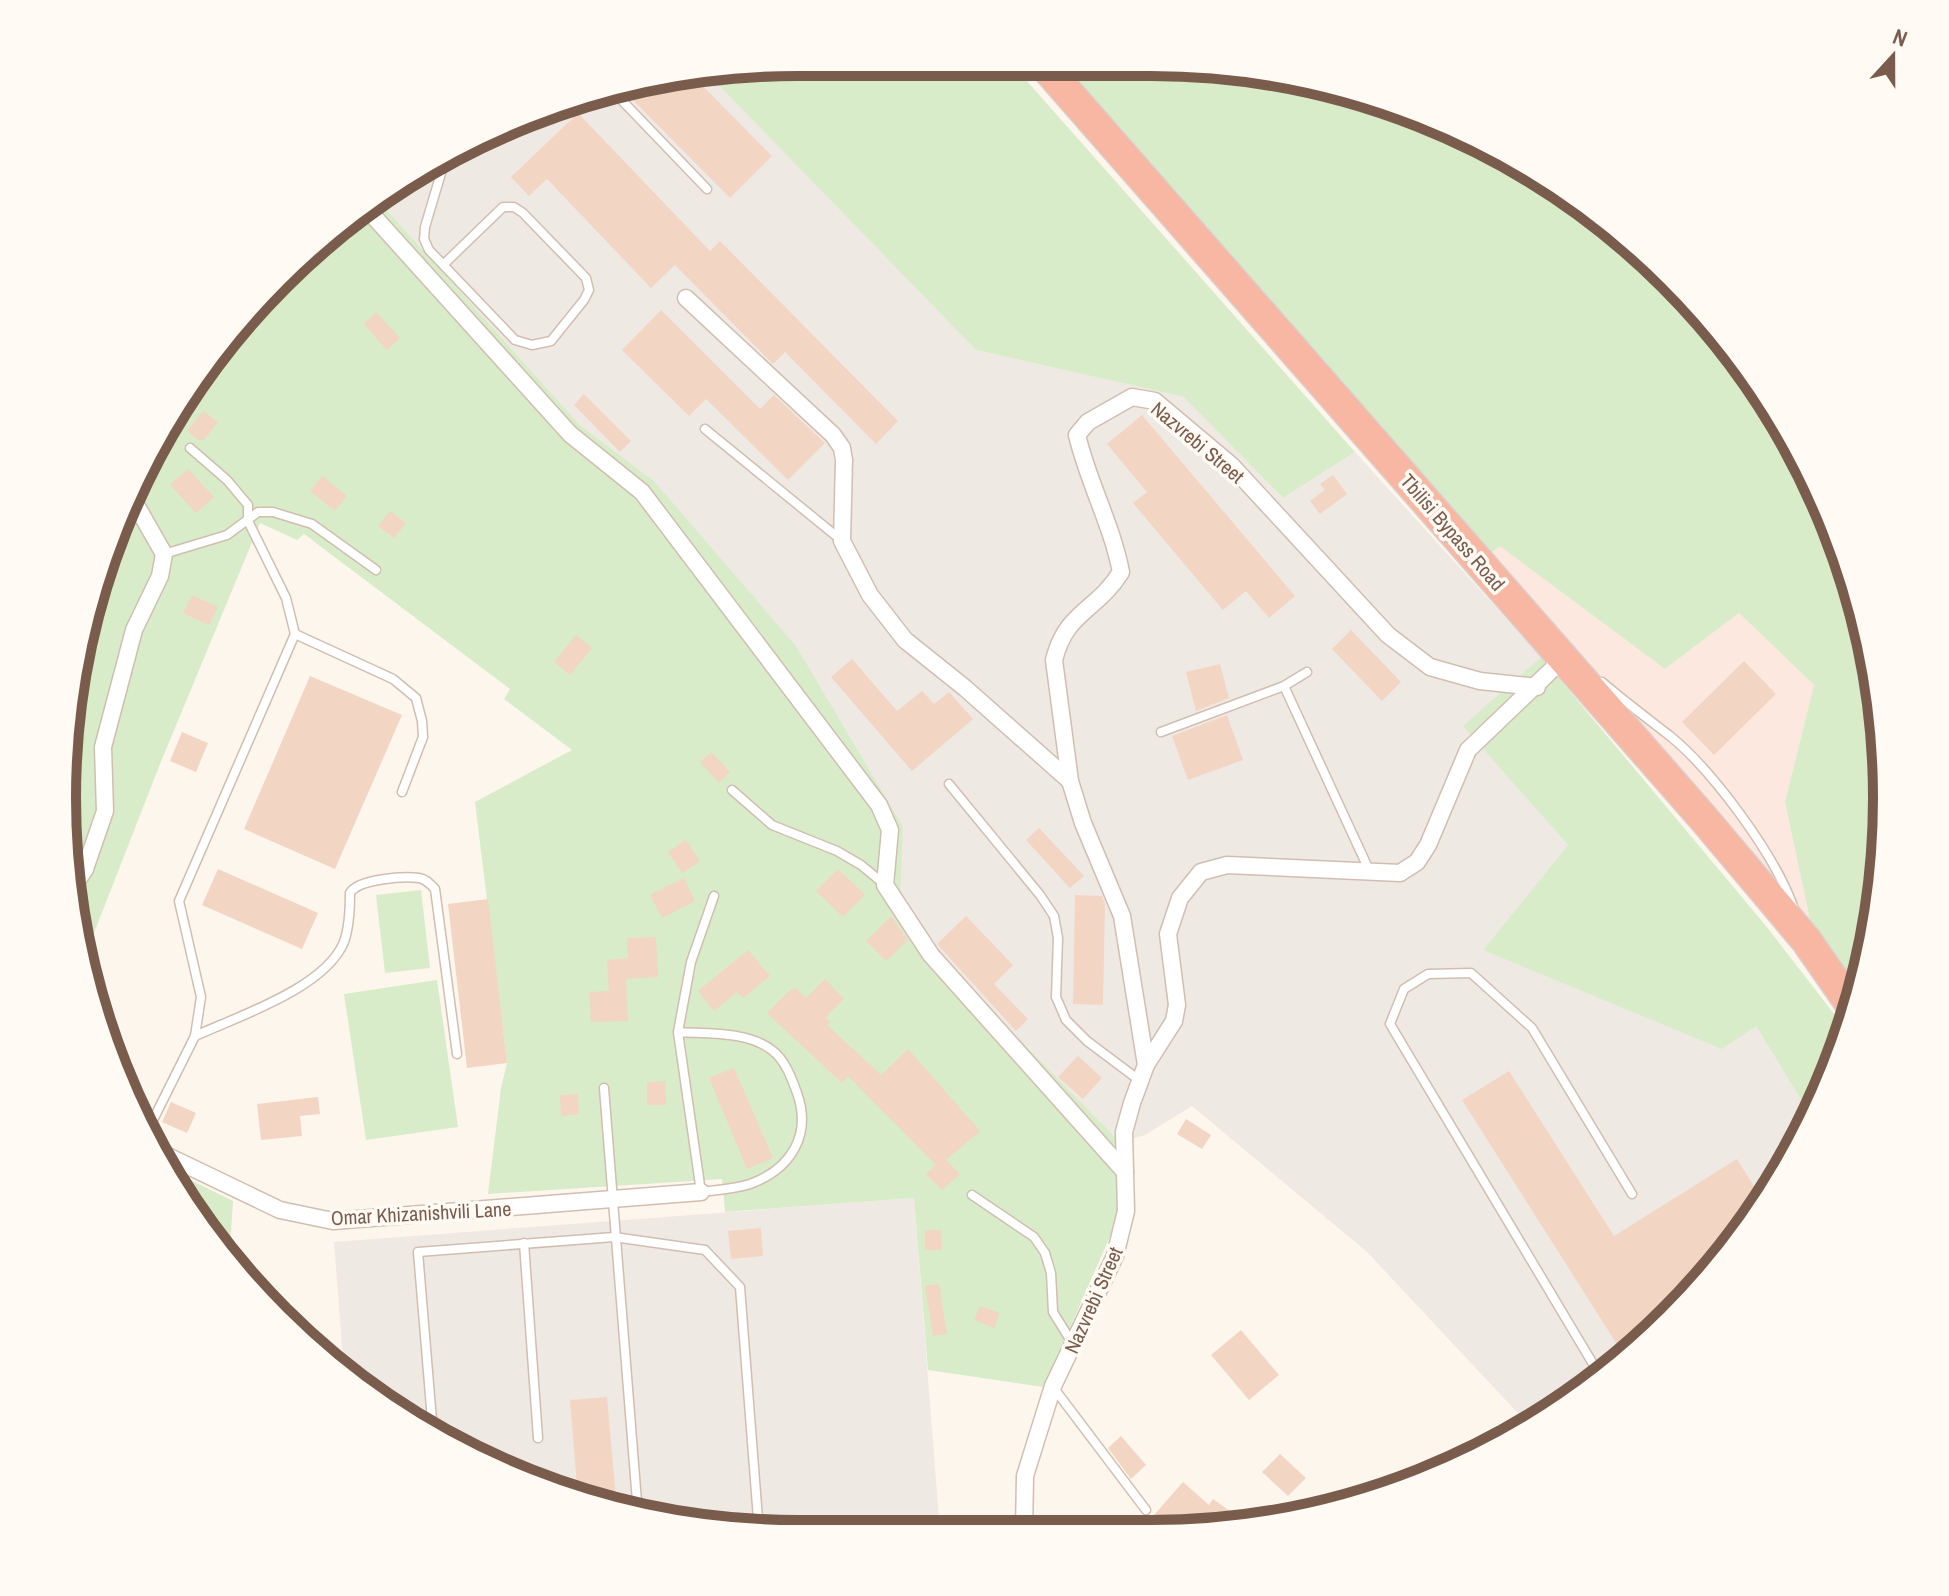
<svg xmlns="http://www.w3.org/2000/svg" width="1949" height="1596" font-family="'Archivo Narrow',sans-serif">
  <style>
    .commercial { fill: #fde8e0 }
    .industrial { fill: #efe9e4 }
    .green { fill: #d8ecc9 }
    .building { fill: #f3d5c3 }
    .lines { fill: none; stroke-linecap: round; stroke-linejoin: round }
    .lane-casing { stroke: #d1beb0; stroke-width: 11 }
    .street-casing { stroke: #d1beb0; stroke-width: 19 }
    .highway-casing { stroke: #dad1cd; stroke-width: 33 }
    .lane { stroke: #fff; stroke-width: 8 }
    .street { stroke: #fff; stroke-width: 16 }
    .highway { stroke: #f7b7a3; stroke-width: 30 }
    .labels { text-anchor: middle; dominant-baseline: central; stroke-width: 7; stroke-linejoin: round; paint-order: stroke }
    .street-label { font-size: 20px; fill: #7a5c4d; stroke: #fffaf3 }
    .rim { fill: none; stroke: #7a5c4d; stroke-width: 10 }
  </style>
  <rect width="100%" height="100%" fill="#fdf6ec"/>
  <!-- commercial -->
  <path class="commercial" d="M1500,545L1665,669L1739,613L1814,685L1785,802L1813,934L1488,555Z"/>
  <!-- industrial -->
  <g class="industrial">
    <path d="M710,74L976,350L1185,397L1283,498L1355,452L1541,657L1464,726L1568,845L1483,950L1756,1026L1811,1116L1788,1166L1704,1284L1599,1382L1529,1425L1367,1252L1192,1106L1145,1135L1120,1142L928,946L654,481L580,425L378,200L430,160L608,87Z"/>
    <path d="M914,1198L940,1532H750L608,1509L472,1458L344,1372L334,1242Z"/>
  </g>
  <!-- green -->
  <g class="green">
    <path d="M798,62L1011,63L1355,452L1283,498L1184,397L976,350L708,74Z"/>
    <path d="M1063,63L1200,64L1432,118L1560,186L1671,277L1811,473L1862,608L1885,750L1881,895L1858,990L1813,934L1785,802L1814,685L1739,613L1665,669L1500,546L1488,555Z"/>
    <path d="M378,200L580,425L654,481L796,646L903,827L900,898L928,946L1120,1142L1119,1216L1044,1387L928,1370L914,1198L725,1212L722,1179L488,1194L501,1088L507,1063L475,802L572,750L504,699L510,689L304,534L297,540L260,523L160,764L83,961L76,941L64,749L101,561L186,389L278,277Z"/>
    <path d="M1541,657L1766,926L1848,1032L1811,1116L1756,1026L1722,1049L1483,950L1568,845L1463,726Z"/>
    <path d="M421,890L430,968L385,973L376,895Z"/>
    <path d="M437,980L458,1127L366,1140L344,994Z"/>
    <path d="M166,1168L233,1201L229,1262L214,1246Z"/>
  </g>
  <!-- building -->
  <g class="building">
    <path d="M693,76L772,156L730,198L619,86Z"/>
    <path d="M578,113L710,251L720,241L898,421L876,444L785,352L773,364L675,265L651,288L547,179L529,196L511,177Z"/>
    <path d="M661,310L760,409L774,395L825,443L788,480L706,399L689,416L622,350Z"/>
    <path d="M376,312L400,338L387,350L364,324Z"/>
    <path d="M584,394L631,441L620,452L574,405Z"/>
    <path d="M203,411L218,422L204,440H198L187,431Z"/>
    <path d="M1142,415L1295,596L1269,618L1246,591L1223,610L1133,503L1147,492L1107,444Z"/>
    <path d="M188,469L214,497L196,513L170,485Z"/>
    <path d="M1333,475L1347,494L1320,514L1310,501L1325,490L1320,484Z"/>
    <path d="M322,476L347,496L335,511L310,491Z"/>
    <path d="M390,511L406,523L394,538L378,526Z"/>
    <path d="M192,595L218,607L209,625L183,613Z"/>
    <path d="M1351,630L1401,682L1382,701L1332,649Z"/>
    <path d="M576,635L592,648L570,675L554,662Z"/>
    <path d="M852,659L897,711L922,691L934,704L949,692L973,719L912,771L831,677Z"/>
    <path d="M1744,661L1776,694L1714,755L1682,722Z"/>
    <path d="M1220,664L1229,698L1196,711L1186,672Z"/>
    <path d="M310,676L402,715L335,869L244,829Z"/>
    <path d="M1227,715L1243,760L1188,780L1172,736Z"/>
    <path d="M182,732L208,743L196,772L170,761Z"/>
    <path d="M711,752L730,772L719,783L700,762Z"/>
    <path d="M1039,828L1084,876L1070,888L1026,840Z"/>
    <path d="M686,840L700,861L682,873L668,852Z"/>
    <path d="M218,869L318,913L302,949L202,905Z"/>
    <path d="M838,869L865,895L843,917L816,891Z"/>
    <path d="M684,878L695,901L662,918L650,895Z"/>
    <path d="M1075,895L1102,896L1105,904L1103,1005L1073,1004Z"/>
    <path d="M488,899L507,1063L467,1068L448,904Z"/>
    <path d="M891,916L908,940L886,961L866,941Z"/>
    <path d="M966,916L1013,965L994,984L1028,1019L1016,1031L937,944Z"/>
    <path d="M656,937L658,977L626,979L628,1021L591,1022L589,992L609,991L607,960L628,958L627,938Z"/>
    <path d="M748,950L770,976L743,998L737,992L714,1011L698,991Z"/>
    <path d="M825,979L844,999L825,1018L830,1022L827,1025L881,1075L908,1049L980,1131L946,1160L960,1174L942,1190L926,1174L936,1165L848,1076L842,1083L767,1013L791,989H796L806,998Z"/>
    <path d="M1078,1056L1102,1078L1083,1099L1058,1077Z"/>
    <path d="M734,1068L773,1158L747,1169L709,1078Z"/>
    <path d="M1509,1071L1614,1236L1737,1159L1763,1201L1704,1284L1625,1357L1462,1100Z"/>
    <path d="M665,1081L666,1105H647V1082Z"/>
    <path d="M578,1094L579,1114L561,1116L560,1095Z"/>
    <path d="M318,1097L320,1114L300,1116L302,1136L261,1140L257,1104Z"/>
    <path d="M171,1102L196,1113L187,1133L162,1122Z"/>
    <path d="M1186,1119L1211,1135L1202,1149L1177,1134Z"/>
    <path d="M761,1228L763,1256L731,1259L728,1231Z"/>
    <path d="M925,1230H941L942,1250H925Z"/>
    <path d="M939,1284L947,1334L933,1336L925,1286Z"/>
    <path d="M980,1306L1000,1313L994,1328L974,1320Z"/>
    <path d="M1241,1330L1279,1375L1249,1400L1211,1355Z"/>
    <path d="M607,1397L617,1510L578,1498L570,1400Z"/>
    <path d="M1121,1436L1146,1465L1131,1479L1108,1448Z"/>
    <path d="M1280,1454L1306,1478L1288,1496L1262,1472Z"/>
    <path d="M1183,1482L1209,1505L1213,1499L1248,1524L1199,1532H1139Z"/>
  </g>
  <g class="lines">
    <defs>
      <g id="lane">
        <path d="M609,87L707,189"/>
        <path d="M444,264L503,207H514L523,213L586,278L589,290L584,300L551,341L532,345L515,340L429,250L424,239L425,227L447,153"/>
        <path d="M705,429L841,540"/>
        <path d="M190,448L227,480L248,505V521L286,598L295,634L393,679L416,698L422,721L423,737L402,792"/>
        <path d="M164,554L227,535L258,512H273L312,524L376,570"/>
        <path d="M1602,682C1624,701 1647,718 1670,736C1713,771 1774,854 1793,906"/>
        <path d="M1284,686L1370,872"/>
        <path d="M1161,732L1284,686L1307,672"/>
        <path d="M949,784L1040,895L1054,916L1058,938L1056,997L1066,1020L1087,1041L1139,1080"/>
        <path d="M732,790L772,825L837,851L861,865L884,884"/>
        <path d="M678,1032C708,1034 749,1031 773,1051C785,1060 792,1079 797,1093C812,1135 791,1169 750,1184C735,1189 717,1190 701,1192L678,1032L691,962L714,896"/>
        <path d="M195,1036C239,1016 325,988 344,942C349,928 350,908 350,893C358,879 403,876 419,878C426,879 430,884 435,889L457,1054"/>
        <path d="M604,1088L638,1514"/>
        <path d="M145,1136L195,1036L201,997L179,901L295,634"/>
        <path d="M972,1195L1034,1237L1045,1253L1051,1273L1053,1312L1074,1346"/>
        <path d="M524,1243L538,1438"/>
        <path d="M1602,1379L1390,1024L1404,989L1428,974L1471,973L1532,1028L1632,1194"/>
        <path d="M1053,1387L1146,1510"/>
        <path d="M433,1432L418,1252L614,1237L705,1250L740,1287L759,1532"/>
      </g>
      <g id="street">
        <path d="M367,209L570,434L642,492L879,805L890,830L885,885L931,955L1125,1172"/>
        <path d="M686,298L833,435L842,448L844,460L842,541L870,595L905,640L965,688L1070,781"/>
        <path d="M70,844L85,869"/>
        <path d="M73,887L85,869L105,811L103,747L134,630L160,576L164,554L132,498"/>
        <path d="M1146,1065L1122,916L1083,823L1070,781L1054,660C1066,611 1097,611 1121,572C1112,525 1088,482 1077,435L1088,422L1132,397L1155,401L1231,465L1388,635L1430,667L1480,681L1537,687"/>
        <path d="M155,1150L280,1210L333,1221L701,1192"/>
        <path d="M1024,1532L1025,1476L1053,1386L1115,1256L1126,1211L1124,1132L1132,1103L1146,1065L1174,1021L1177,1005L1168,934L1180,898L1201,872L1227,865L1400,873L1417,862L1428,845L1468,750L1564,658"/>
      </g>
      <path id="highway" d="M1042,63L1704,819L1806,940L1854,1009"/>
    </defs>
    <!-- lane casing -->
    <use href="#lane" class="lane-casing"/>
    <!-- street casing -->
    <use href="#street" class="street-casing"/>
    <!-- highway casing -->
    <use href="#highway" class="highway-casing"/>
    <!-- lane -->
    <use href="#lane" class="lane"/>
    <!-- street -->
    <use href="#street" class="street"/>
    <!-- highway -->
    <use href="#highway" class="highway"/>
  </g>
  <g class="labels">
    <!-- street labels -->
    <g class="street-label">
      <text transform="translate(1198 442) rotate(40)">Nazvrebi Street</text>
      <text transform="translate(1453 532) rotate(49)">Tbilisi Bypass Road</text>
      <text transform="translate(421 1213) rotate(-3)">Omar Khizanishvili Lane</text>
      <text transform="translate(1093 1300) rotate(-66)">Nazvrebi Street</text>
    </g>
  </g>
  <!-- crop -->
  <path d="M0 0H1949V1596H0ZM798 76H1151A722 722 0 0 1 1873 798V798A722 722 0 0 1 1151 1520H798A722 722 0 0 1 76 798V798A722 722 0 0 1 798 76Z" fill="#fffaf3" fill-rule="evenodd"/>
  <path class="rim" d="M798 76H1151A722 722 0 0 1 1873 798V798A722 722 0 0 1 1151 1520H798A722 722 0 0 1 76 798V798A722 722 0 0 1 798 76Z"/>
  <!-- north arrow -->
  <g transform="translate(1893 56) rotate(21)" stroke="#fffaf3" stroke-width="6" paint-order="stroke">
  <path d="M0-6L14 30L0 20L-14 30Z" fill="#7a5c4d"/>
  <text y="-12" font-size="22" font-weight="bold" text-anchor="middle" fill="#7a5c4d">N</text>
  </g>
</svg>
